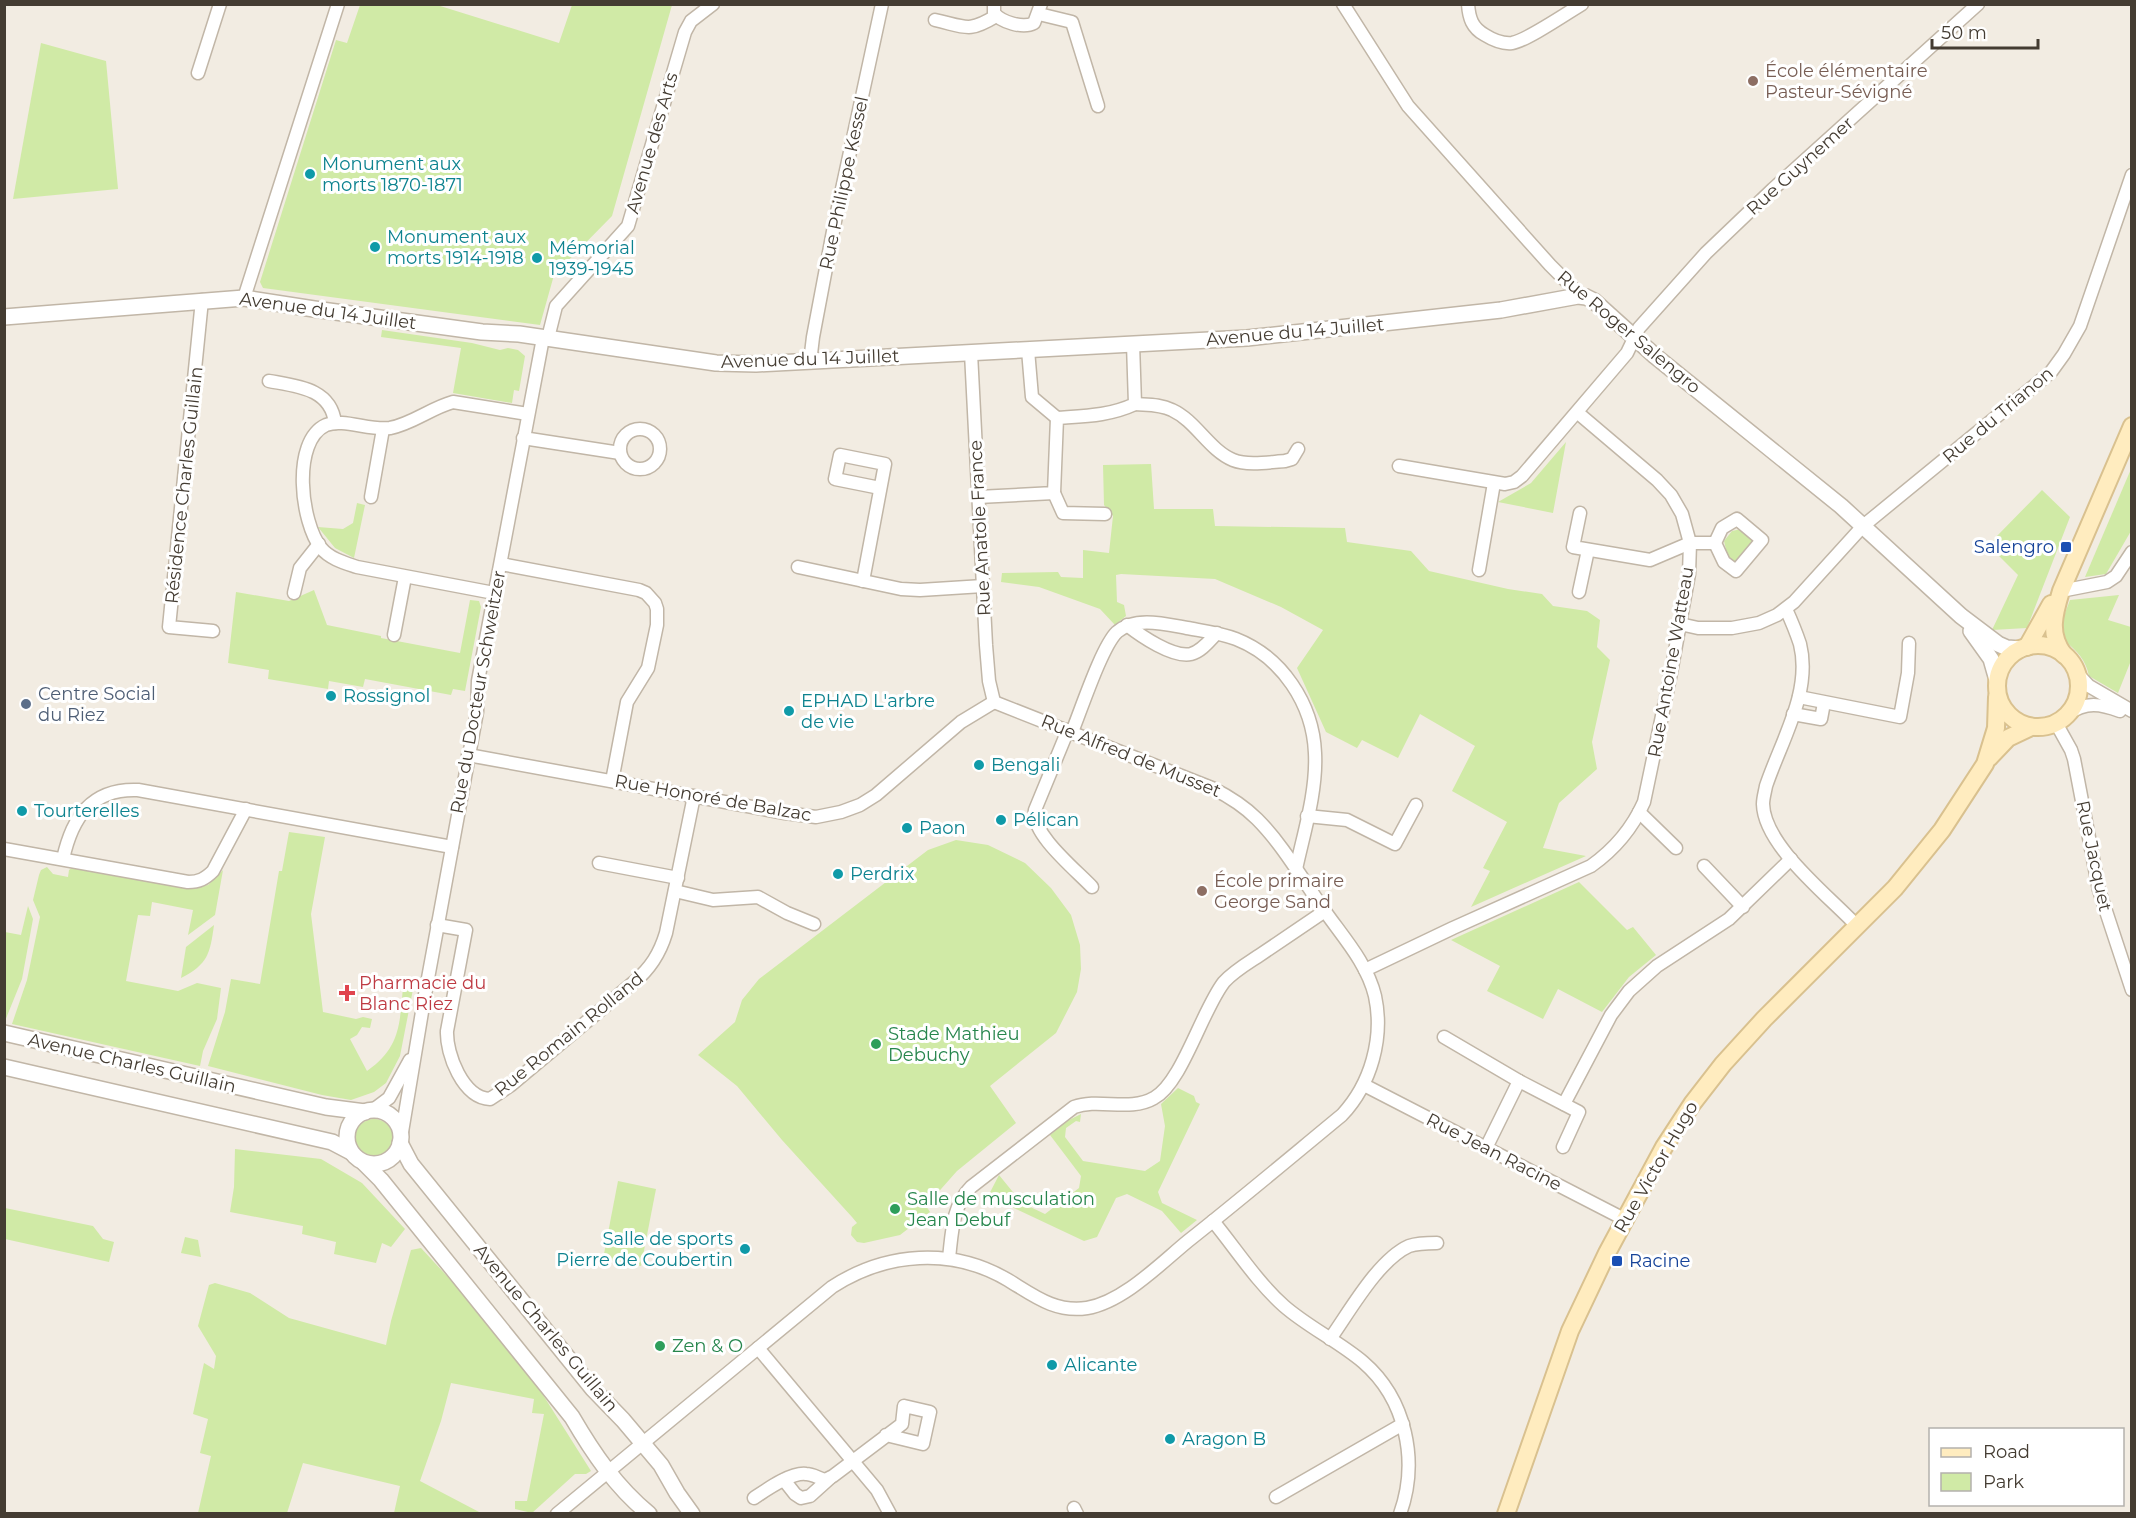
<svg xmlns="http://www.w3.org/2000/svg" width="2136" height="1518" font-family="Montserrat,sans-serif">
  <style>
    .green { fill: #d0eaa6 }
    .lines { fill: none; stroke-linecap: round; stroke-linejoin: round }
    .minor-casing { stroke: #c1b6a7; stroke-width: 15 }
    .tertiary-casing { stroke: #c1b6a7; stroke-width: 18 }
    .secondary-casing { stroke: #d9c18f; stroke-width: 20 }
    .minor { stroke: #fff; stroke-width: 12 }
    .tertiary { stroke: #fff; stroke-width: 15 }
    .secondary { stroke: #ffecbf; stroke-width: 16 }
    .education-dot { fill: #8d6e63; stroke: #fff; stroke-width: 2 }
    .culture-dot { fill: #0f9aa8; stroke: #fff; stroke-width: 2 }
    .transit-dot { fill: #1a4fb4; stroke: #fff; stroke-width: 2 }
    .service-dot { fill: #5c6f8a; stroke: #fff; stroke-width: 2 }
    .health-dot { fill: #e0444e; stroke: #fff; stroke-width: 2 }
    .leisure-dot { fill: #2e9e5b; stroke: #fff; stroke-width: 2 }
    .labels { text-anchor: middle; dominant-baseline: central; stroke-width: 6; stroke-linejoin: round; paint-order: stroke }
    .education-label { font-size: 18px; fill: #785e54; stroke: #fff; text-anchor: start }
    .street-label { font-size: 18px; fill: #443c32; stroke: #fff }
    .culture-label { font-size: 18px; fill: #0d838f; stroke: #fff; text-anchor: start }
    .transit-label { font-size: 18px; fill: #164399; stroke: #fff; text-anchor: end }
    .service-label { font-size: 18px; fill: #4e5e75; stroke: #fff; text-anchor: start }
    .health-label { font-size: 18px; fill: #be3a42; stroke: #fff; text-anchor: start }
    .leisure-label { font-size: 18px; fill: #27864d; stroke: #fff; text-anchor: start }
  </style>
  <rect width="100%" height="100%" fill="#f2ece2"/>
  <!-- green -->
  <g class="green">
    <path d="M360,5H437L559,43L572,5H672L612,216L554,275L540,325L263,288L260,282L336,40L347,43Z"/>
    <path d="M41,43L106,61L118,189L13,199Z"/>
    <path d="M382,330L472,343L500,350L508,348L518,350L525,356L519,391L514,390L512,403L453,393L461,348L381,337Z"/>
    <path d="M1566,442L1553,513L1498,502L1531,483Z"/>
    <path d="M1151,464L1154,509H1213L1215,526L1345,528L1347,542L1411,551L1429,571L1508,589L1542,594L1553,606L1587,611L1600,620L1597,647L1610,660L1592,742L1597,769L1559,803L1543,848L1586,856L1471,907L1490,871L1483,868L1507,822L1452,791L1475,746L1420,714L1398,758L1362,740L1357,748L1326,732L1297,668L1323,630L1281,607L1215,579L1121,574L1116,575L1117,602L1124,605L1126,616L1115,625L1100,609L1039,587L1001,582L1002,573L1058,572L1061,577L1083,578V550L1109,553L1113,516L1104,505L1103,465Z"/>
    <path d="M2131,469V531L2106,574L2085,577Z"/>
    <path d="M2042,490L2070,517L2027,628L1992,630L2018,575L1991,548L1995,538Z"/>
    <path d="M357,503L365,505L354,558L335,548L318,527L343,529L353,523Z"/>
    <path d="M1741,529L1753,540L1734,563L1727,554L1724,541L1732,531Z"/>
    <path d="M314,590L327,625L381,636V638L460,653L470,600L479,601L481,607L465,691L453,689L451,695L365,679L363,687L329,681L328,689L268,679L269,670L228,663L236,592L289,601Z"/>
    <path d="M2119,595L2108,620L2131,627L2132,658L2118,693L2089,676C2086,660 2077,651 2065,641L2062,621L2070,600Z"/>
    <path d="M289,832L325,837L311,914L323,1012L356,1019L363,1017L372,1019L370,1028L362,1027L357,1035L350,1039L367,1071C404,1045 399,1019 404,978L415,979L400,1056L386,1083L374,1092L351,1100L322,1095L208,1066L225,1012L231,979L260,984L279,871H282Z"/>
    <path d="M956,840L988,845L1025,863L1051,888L1071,915L1080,945L1081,969L1077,992L1056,1033L990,1086L1016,1123L957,1171L926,1206L930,1212L900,1235L864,1243L857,1242L851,1235L852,1227L857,1223L852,1217L782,1140L737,1086L698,1055L735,1022L742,1000L759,979L928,850Z"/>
    <path d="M47,867L53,874L68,877L69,870L73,867L187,889L208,885L223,870L215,915L188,935L193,910L152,902L150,916L138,915L126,981L178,991L197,983L221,988L217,1019L203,1051L200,1066L12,1024L27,980L40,917L33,900L39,875L41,870Z"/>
    <path d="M1579,882L1627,930L1633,927L1656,955L1629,977L1602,1012L1558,989L1543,1019L1487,991L1500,966L1451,940Z"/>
    <path d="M28,906L33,919L22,979L5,1021V932L21,935Z"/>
    <path d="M214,925C210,954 208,964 181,978L186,947Z"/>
    <path d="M1178,1088L1194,1096L1196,1102L1200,1104L1158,1192L1162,1203L1197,1220L1181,1233L1162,1211L1127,1194L1116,1198L1097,1237L1084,1241L997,1200L984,1204L999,1175L1022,1203L1045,1214L1079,1188L1081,1176L1050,1135L1067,1121L1081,1114L1080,1122L1076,1121L1066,1128L1065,1137L1083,1161L1145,1171L1160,1161L1165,1126L1161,1104Z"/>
    <circle cx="374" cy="1138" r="19"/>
    <path d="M235,1149L321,1159L362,1183L405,1229L391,1247L382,1243L376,1263L334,1254L336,1242L302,1234L303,1226L230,1212L234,1187Z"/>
    <path d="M618,1181L656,1189L641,1266L603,1259Z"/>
    <path d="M5,1208L93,1226L103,1239L114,1242L109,1262L5,1239Z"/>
    <path d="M185,1237L198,1240L201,1257L181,1253Z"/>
    <path d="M421,1248L472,1303L538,1387L591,1471L586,1474H575L532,1513L515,1509V1501H527L544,1414L532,1413L534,1399L451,1383L441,1421L420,1481L481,1513H394L400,1486L303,1463L287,1513H198L211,1456L200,1453L208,1419L193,1414L204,1363L214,1369L216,1356L198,1326L209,1285L215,1283L250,1293L289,1318L386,1345L391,1321L411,1250Z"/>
  </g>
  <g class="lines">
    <defs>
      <g id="minor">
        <path d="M994,4V13C1001,22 1023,29 1034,23L1041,4"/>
        <path d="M1343,4L1408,106L1550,265L1582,297"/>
        <path d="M1468,4C1469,18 1472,28 1485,35C1493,40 1502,44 1512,43C1526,41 1567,13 1582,4"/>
        <path d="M1039,14L1072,22L1098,106"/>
        <path d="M935,20C966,27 968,33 996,16"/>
        <path d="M198,73L220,4"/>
        <path d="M244,298L338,4"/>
        <path d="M202,300L169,627L213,631"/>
        <path d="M548,338L556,306L628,226L685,32L691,21L713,4"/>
        <path d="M1028,350L1032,397L1057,418"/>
        <path d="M971,353L986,645L989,681L994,702"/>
        <path d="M810,362L813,337L834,226L882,4"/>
        <path d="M269,381C296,386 331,388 335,423"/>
        <path d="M1135,404C1147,405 1160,404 1172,410C1196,421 1209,450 1233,460C1248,466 1270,462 1285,461L1292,459L1298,449"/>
        <circle cx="640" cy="449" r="20"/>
        <path d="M523,438L620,453"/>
        <path d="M1399,466L1505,484L1514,482L1522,476L1627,353L1639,328L1706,253L1773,189L1978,4"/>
        <path d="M1054,493L1063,513L1105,514"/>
        <path d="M371,497L383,429"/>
        <path d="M978,497L1054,493L1057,418C1085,416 1109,416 1135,404L1133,344"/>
        <path d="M1580,513L1573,547L1650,560L1690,543H1715"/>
        <path d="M1737,519L1762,540L1736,571L1724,562L1715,543L1722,528Z"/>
        <path d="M501,564L639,590L646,593L655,603L657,609V625L648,668L627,702L612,781"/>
        <path d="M798,567L901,589L920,590L983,586"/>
        <path d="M1479,570L1494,483"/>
        <path d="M863,581L885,464L840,455L835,479L880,488"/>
        <path d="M2061,591L2107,582L2116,576L2132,552"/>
        <path d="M1579,592L1588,550"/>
        <path d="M294,593L300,568L319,544"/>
        <path d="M494,593L357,567C345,563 330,559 321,548C301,523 291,441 326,425C343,418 370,431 390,428C412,424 431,408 453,402L528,414"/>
        <path d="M1786,609C1791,620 1796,632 1800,644C1812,692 1781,741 1766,786C1765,792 1763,798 1763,804C1764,846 1829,896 1857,926"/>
        <path d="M1680,624L1698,628H1732L1759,623L1777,615L1794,602L1863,526L2051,372L2064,354L2080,326L2132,175"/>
        <path d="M1127,625C1141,636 1173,658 1191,654C1202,651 1210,640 1217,633"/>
        <path d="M394,635L405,577"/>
        <path d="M2076,672L2089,686L2132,711"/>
        <path d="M1799,697L1900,717L1908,673L1909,643"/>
        <path d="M1793,714L1821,719L1824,703"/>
        <path d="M2068,714C2086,701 2101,704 2120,711"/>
        <path d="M2056,723L2071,750L2074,759L2099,890L2132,990"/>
        <path d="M1068,730L1035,810C1030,833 1076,870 1092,887"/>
        <path d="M1072,732C1081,710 1102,646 1117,632C1135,616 1165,624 1187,628C1203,631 1220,633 1236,639C1282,657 1313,704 1315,753C1317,791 1304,832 1296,869"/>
        <path d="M468,755L785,813L816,817L841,812L860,805L876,795L961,722L994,702"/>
        <path d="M1639,812L1676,848"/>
        <path d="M1307,816L1347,820L1395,844L1416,805"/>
        <path d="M4,849L188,882C199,882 205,879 213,871L246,809"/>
        <path d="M63,859C72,818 91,788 138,790L452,847"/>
        <path d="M599,863L678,878"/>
        <path d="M1704,866L1743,907"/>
        <path d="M675,891L713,900L758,897L787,913L814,924"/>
        <path d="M437,925L466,930L447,1031C446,1054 463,1098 490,1099L511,1085L634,982C651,968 660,953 666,933L694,796"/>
        <path d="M1365,970L1453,928L1591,866C1615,849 1632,829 1644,802L1671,673L1689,574L1690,543L1682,514L1671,495L1657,480L1578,413"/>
        <path d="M1444,1037L1519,1081L1579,1112L1563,1147"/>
        <path d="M1364,1085L1624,1219"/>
        <path d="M1564,1104L1611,1015L1629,991L1657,966L1729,919L1791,859"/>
        <path d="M373,1110L389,1098L410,1060"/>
        <path d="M401,1138L424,1000L477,712L478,681L543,338"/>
        <path d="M1486,1148L1519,1081"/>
        <path d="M1213,1221C1236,1249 1257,1282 1284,1306C1308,1327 1338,1341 1363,1362C1406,1399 1419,1461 1400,1514"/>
        <path d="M949,1258C952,1233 952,1206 971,1187L1074,1107C1099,1098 1130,1112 1154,1098C1182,1083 1202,1010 1224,982C1234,971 1248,963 1260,955C1282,940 1303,926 1325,911"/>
        <path d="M1330,1339C1350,1311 1378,1260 1409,1246C1418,1243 1428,1243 1437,1243"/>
        <path d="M758,1348L877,1490L890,1514"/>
        <path d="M784,1480L795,1494L801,1498L810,1496L830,1478"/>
        <path d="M1276,1497L1403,1424"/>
        <path d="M754,1498C766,1490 791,1472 806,1474C813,1474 818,1478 825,1480L833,1476L902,1424L904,1406L930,1412L923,1444L886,1435"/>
        <path d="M1074,1508L1077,1514"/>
        <path d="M557,1514L832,1287C886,1252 952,1247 1008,1280C1033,1295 1055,1313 1087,1308C1123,1302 1160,1264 1188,1241C1240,1200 1291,1157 1342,1115C1371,1084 1384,1038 1375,996C1367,962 1341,935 1322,907C1301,877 1282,844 1257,819C1244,806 1228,796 1212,788L994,702"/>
      </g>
      <g id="tertiary">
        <path d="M4,317L244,298L314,309L482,332L519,334L716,363L756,364L1247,338L1501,310L1578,296L1586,297L1594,301L1655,356L1841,506L1961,616L1998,644L2007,648L2021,649"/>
        <path d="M1971,631L1991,659L1997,680"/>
        <path d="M4,1033L326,1107L365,1112"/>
        <path d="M4,1067L332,1142L351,1152"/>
        <circle cx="374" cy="1137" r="27"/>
        <path d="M400,1143L411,1164L593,1389L623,1420L661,1465L677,1493L692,1514"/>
        <path d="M364,1163L381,1180L572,1417C593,1453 616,1487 649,1514"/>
      </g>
      <g id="secondary">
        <circle cx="2038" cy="686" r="41"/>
        <path d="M2027,647L2051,604"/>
        <path d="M2064,655C2048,634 2054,614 2061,591L2132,426"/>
        <path d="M1989,758L2008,738L2031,727"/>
        <path d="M1506,1514L1570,1331L1607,1253L1664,1147L1692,1104L1723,1064L1764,1019L1895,888L1942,830L1985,764L1996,728L1997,697"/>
      </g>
    </defs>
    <!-- minor casing -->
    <use href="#minor" class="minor-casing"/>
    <!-- tertiary casing -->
    <use href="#tertiary" class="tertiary-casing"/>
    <!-- secondary casing -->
    <use href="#secondary" class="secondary-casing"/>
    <!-- minor -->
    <use href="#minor" class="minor"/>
    <!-- tertiary -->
    <use href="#tertiary" class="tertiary"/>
    <!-- secondary -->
    <use href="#secondary" class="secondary"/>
  </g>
  <!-- markers -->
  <g class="education-dot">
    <circle cx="1753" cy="81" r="6"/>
    <circle cx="1202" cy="891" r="6"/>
  </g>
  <g class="culture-dot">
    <circle cx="310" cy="174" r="6"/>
    <circle cx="375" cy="247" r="6"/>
    <circle cx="537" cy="258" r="6"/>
    <circle cx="331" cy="696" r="6"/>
    <circle cx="789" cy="711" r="6"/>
    <circle cx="979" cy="765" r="6"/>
    <circle cx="22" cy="811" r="6"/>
    <circle cx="1001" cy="820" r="6"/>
    <circle cx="907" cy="828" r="6"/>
    <circle cx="838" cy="874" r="6"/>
    <circle cx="745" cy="1249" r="6"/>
    <circle cx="1052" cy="1365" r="6"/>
    <circle cx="1170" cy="1439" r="6"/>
  </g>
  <g class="transit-dot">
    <rect x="2060" y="541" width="12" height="12" rx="3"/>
    <rect x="1611" y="1255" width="12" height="12" rx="3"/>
  </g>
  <circle class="service-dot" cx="26" cy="704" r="6"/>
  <path class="health-dot" d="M344 984h6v6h6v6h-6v6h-6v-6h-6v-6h6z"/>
  <g class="leisure-dot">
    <circle cx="876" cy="1044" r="6"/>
    <circle cx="895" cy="1209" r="6"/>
    <circle cx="660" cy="1346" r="6"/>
  </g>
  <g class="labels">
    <!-- education labels -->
    <g class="education-label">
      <text x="1765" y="71">École élémentaire<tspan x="1765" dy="21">Pasteur-Sévigné</tspan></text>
      <text x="1214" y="881">École primaire<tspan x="1214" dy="21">George Sand</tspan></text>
    </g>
    <!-- street labels -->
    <g class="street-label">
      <text transform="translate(652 143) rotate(-74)">Avenue des Arts</text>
      <text transform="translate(1800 166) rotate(-42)">Rue Guynemer</text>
      <text transform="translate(844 183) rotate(-78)">Rue Philippe Kessel</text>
      <text transform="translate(328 311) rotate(8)">Avenue du 14 Juillet</text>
      <text transform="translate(1295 332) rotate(-5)">Avenue du 14 Juillet</text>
      <text transform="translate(1629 332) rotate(40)">Rue Roger Salengro</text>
      <text transform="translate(810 359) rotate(-2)">Avenue du 14 Juillet</text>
      <text transform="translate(1998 415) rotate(-40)">Rue du Trianon</text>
      <text transform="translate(184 485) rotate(-84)">Résidence Charles Guillain</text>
      <text transform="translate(980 528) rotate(-93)">Rue Anatole France</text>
      <text transform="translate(1671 662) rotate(-80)">Rue Antoine Watteau</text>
      <text transform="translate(478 692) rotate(-80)">Rue du Docteur Schweitzer</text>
      <text transform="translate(1131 756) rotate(22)">Rue Alfred de Musset</text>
      <text transform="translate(713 798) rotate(10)">Rue Honoré de Balzac</text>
      <text transform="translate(2094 856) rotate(78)">Rue Jacquet</text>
      <text transform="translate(569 1034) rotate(-39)">Rue Romain Rolland</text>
      <text transform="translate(132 1063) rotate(13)">Avenue Charles Guillain</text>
      <text transform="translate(1494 1152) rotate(27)">Rue Jean Racine</text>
      <text transform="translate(1656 1167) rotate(-60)">Rue Victor Hugo</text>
      <text transform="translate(546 1328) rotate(50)">Avenue Charles Guillain</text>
    </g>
    <!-- culture labels -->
    <g class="culture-label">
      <text x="322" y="164">Monument aux<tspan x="322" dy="21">morts 1870-1871</tspan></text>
      <text x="387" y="237">Monument aux<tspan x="387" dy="21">morts 1914-1918</tspan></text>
      <text x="549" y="248">Mémorial<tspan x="549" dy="21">1939-1945</tspan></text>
      <text x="343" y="696">Rossignol</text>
      <text x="801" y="701">EPHAD L'arbre<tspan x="801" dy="21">de vie</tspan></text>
      <text x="991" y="765">Bengali</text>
      <text x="34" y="811">Tourterelles</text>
      <text x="1013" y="820">Pélican</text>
      <text x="919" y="828">Paon</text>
      <text x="850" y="874">Perdrix</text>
      <text x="733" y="1239" text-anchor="end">Salle de sports<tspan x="733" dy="21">Pierre de Coubertin</tspan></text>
      <text x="1064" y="1365">Alicante</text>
      <text x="1182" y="1439">Aragon B</text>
    </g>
    <!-- transit labels -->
    <g class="transit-label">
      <text x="2054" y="547">Salengro</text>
      <text x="1629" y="1261" text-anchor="start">Racine</text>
    </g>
    <!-- service labels -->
    <g class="service-label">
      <text x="38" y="694">Centre Social<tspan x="38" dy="21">du Riez</tspan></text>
    </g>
    <!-- health labels -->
    <g class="health-label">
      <text x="359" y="983">Pharmacie du<tspan x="359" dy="21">Blanc Riez</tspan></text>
    </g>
    <!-- leisure labels -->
    <g class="leisure-label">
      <text x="888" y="1034">Stade Mathieu<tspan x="888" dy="21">Debuchy</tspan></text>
      <text x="907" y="1199">Salle de musculation<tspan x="907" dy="21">Jean Debuf</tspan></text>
      <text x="672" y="1346">Zen &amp; O</text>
    </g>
  </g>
  <!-- border -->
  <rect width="2136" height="1518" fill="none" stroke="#443c32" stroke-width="12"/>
  <!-- legend -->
  <rect x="1929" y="1428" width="195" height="78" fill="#ffffff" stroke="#b4b1ad" stroke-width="1.5"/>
  <rect x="1941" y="1448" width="30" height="9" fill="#ffecbf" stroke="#b4b1ad" stroke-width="1.5"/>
  <text x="1983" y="1458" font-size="18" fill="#443c32">Road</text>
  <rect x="1941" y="1473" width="30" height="18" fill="#d0eaa6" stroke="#b4b1ad" stroke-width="1.5"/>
  <text x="1983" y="1488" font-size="18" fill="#443c32">Park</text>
  <!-- scale -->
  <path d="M1932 39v9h106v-9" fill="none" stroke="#443c32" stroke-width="3"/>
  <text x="1941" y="39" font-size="18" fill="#443c32" stroke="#ffffff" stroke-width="4.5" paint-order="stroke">50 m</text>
</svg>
